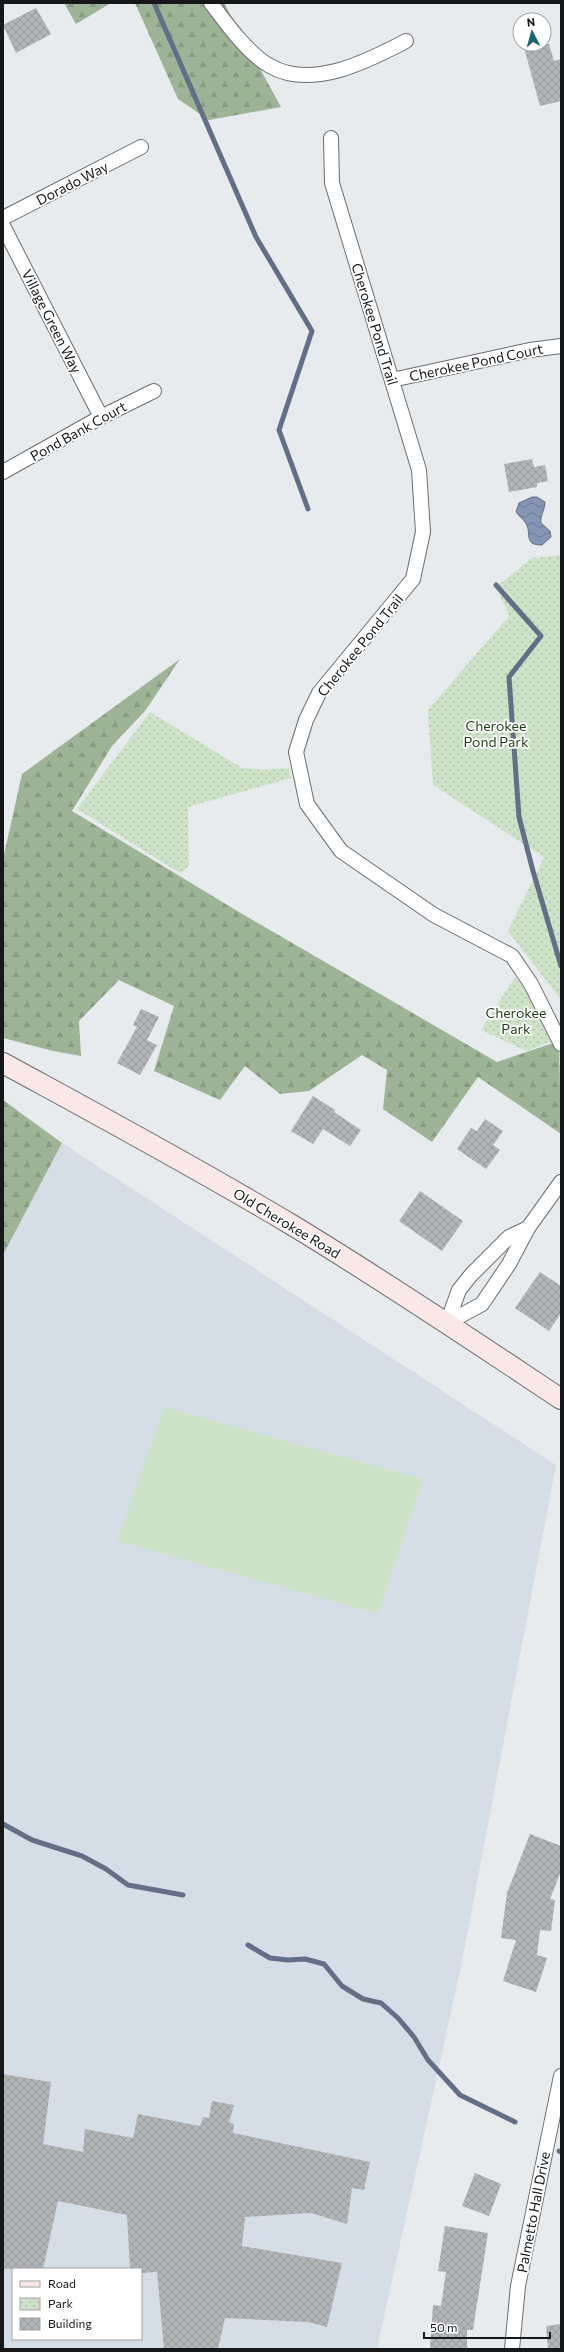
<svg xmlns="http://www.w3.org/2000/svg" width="564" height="2352" font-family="Commissioner,sans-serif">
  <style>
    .built { fill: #d5dee7; fill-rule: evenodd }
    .forest { fill: url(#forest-firs) }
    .park { fill: url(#park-dots) }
    .pitch { fill: #cee2c7 }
    .water { fill: url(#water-waves); stroke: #636f86 }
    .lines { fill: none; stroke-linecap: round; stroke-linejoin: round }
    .stream { stroke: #636f86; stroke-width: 5 }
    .building { fill: url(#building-cross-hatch) }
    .street-casing { stroke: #6a6d70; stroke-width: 16 }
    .secondary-casing { stroke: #6a6d70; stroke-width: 22 }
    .street { stroke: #fff; stroke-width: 14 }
    .secondary { stroke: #fae8e6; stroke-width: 20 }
    .labels { text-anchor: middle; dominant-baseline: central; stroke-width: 3.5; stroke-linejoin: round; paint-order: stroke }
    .street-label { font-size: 14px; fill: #161719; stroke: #fff }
    .park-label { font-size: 14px; fill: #1d3e11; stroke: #fff }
  </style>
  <defs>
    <pattern id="forest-firs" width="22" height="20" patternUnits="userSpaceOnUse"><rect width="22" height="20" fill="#9db596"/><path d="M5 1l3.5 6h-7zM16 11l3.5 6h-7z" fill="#869b81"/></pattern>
    <pattern id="park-dots" width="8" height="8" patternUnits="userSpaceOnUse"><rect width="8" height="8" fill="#cee2c7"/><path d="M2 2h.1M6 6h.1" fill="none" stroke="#b0c1aa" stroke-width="1.8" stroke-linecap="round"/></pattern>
    <pattern id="water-waves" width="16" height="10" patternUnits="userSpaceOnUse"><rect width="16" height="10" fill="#8495b5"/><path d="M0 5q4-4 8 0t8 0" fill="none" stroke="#6b7992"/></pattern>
    <pattern id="building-cross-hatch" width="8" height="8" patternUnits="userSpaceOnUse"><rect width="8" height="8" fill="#b2b5b8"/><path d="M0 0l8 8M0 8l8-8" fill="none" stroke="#989b9e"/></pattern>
  </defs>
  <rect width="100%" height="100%" fill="#e7ebee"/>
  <!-- built -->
  <path class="built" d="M62,1143L556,1465L462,1962L377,2349H3V1255ZM13,2269H141V2339H13Z"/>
  <!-- forest -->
  <g class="forest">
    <path d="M64,3H111L76,24Z"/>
    <path d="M135,3H224L281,107L209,120L178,99Z"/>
    <path d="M180,659L145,711L112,746L72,811L239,912L497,1062L559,1041L561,1134L478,1077L432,1142L383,1109L387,1070L362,1055L309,1091L280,1094L245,1066L220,1100L154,1071L174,1006L119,980L79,1021L81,1056L53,1051L3,1038V859L22,774Z"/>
    <path d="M3,1100L62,1143L3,1255Z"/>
  </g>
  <!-- park -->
  <g class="park">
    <path d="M561,555V1000L508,931L544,857L433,785L428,710L509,616L496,585L501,583L532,558Z"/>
    <path d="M150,712L242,768L264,770L289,768L291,778L188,807L189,866L180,873L77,809Z"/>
    <path d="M515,977L527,992L555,1040L526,1051L481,1030Z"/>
  </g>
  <!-- pitch -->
  <path class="pitch" d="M164,1407L423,1479L378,1614L117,1541Z"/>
  <!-- water -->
  <path class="water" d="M532,497H537L545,502C545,510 540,515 541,523L550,531L551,537L542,545C522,545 533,533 525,522C522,518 519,516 516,512L519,503Z"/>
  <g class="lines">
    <!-- stream -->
    <g class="stream">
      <path d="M154,3L256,237L312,331L279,430L308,509"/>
      <path d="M496,585L541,636L509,677L519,817L533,871L561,966"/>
      <path d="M3,1824L32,1840L82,1856L106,1869L128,1885L183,1895"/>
      <path d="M248,1945L270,1958L288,1960L305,1959L324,1964L342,1986L363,1999L381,2003L398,2018L414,2037L428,2060L460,2095L515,2122"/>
      <path d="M559,2151L561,2152"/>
    </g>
  </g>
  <!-- building -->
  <g class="building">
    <path d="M36,8L51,34L16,53L3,25Z"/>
    <path d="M523,44H549L554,61L561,59V101L540,106Z"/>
    <path d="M532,459L534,467L545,465L548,481L537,483V487L509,492L504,464Z"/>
    <path d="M141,1009L159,1017L147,1040L157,1045L140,1075L117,1063L137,1027L133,1025Z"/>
    <path d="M313,1096L335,1110L334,1112L361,1130L350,1146L323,1129L313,1144L291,1131Z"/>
    <path d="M485,1119L503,1131L493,1145L500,1150L486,1169L457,1149L471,1128L477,1131Z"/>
    <path d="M420,1191L463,1221L442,1251L399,1221Z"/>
    <path d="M540,1272L561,1286V1313L549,1331L515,1308Z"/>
    <path d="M530,1834L561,1846V1871L550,1899L555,1900L551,1931L540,1930L537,1955L547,1958L536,1992L503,1981L516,1940L501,1938L507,1893Z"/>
    <path d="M3,2074L51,2082L43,2144L83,2152L85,2129L133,2138L138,2114L200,2126L203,2117L209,2118L212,2101L234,2105L229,2122L234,2124L233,2133L370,2162L364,2190L352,2188L347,2224L311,2213L245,2217L242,2246L342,2263L327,2327L308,2322L225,2318L218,2349H164L157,2272L141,2273V2269H130L127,2215L58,2201L43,2269H3Z"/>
    <path d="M475,2173L501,2184L489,2216L462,2206Z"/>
    <path d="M445,2226L488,2233L473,2330H467V2349H430L433,2305L441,2306L446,2272L438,2271Z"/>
    <path d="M561,2324V2349H548L546,2326Z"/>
  </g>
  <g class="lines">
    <defs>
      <g id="street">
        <path d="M211,3C226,23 248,54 270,66C312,90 368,61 406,41"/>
        <path d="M331,138L332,183L419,470L423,532L413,579L319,693L306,720L296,752L307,804L341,851L434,915L512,956L531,984L561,1044"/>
        <path d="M3,218L141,147"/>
        <path d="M3,226L101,417"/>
        <path d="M392,380L530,350L561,346"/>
        <path d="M3,472L101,417L154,391"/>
        <path d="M447,1323L482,1304L509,1264L528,1228L561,1182"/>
        <path d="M447,1323L459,1290L471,1275L509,1237L528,1228"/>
        <path d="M512,2349L518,2286L561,2076"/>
      </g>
      <path id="secondary" d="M3,1063C100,1116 197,1168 292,1225C383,1280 472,1340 561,1399"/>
    </defs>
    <!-- street casing -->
    <use href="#street" class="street-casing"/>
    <!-- secondary casing -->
    <use href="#secondary" class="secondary-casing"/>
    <!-- street -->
    <use href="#street" class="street"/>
    <!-- secondary -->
    <use href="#secondary" class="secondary"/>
  </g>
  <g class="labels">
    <!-- street labels -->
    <g class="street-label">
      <text transform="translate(72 183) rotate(-27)">Dorado Way</text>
      <text transform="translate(52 321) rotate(63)">Village Green Way</text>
      <text transform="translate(375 324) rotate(73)">Cherokee Pond Trail</text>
      <text transform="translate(476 362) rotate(-12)">Cherokee Pond Court</text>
      <text transform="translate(78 431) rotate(-29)">Pond Bank Court</text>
      <text transform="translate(360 645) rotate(-51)">Cherokee Pond Trail</text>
      <text transform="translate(287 1223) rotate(31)">Old Cherokee Road</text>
      <text transform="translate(533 2212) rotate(-79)">Palmetto Hall Drive</text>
    </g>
    <!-- park labels -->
    <g class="park-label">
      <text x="496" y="725">Cherokee<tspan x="496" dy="16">Pond Park</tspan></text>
      <text x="516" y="1012">Cherokee<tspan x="516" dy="16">Park</tspan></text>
    </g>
  </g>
  <!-- border -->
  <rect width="564" height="2352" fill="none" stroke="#161719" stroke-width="8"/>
  <!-- legend -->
  <rect x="12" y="2268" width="130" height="72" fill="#ffffff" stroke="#a2a2a3"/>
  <rect x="20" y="2281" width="20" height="6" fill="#fae8e6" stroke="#a2a2a3"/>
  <text x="48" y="2288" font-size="12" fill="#161719">Road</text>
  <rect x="20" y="2298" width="20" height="12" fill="url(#park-dots)" stroke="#a2a2a3"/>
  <text x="48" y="2308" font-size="12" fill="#161719">Park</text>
  <rect x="20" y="2318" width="20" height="12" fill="url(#building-cross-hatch)" stroke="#a2a2a3"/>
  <text x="48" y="2328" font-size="12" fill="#161719">Building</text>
  <!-- north arrow -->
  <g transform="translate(532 32) rotate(354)"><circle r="19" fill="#ffffff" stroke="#a2a2a3"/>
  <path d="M0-3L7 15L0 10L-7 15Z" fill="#1a6571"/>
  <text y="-6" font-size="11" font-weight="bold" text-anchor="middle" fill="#161719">N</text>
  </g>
  <!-- scale -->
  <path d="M424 2332v6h126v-6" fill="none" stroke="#161719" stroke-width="2"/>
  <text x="430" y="2332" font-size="12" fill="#161719" stroke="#ffffff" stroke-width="3" paint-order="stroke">50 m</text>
</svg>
